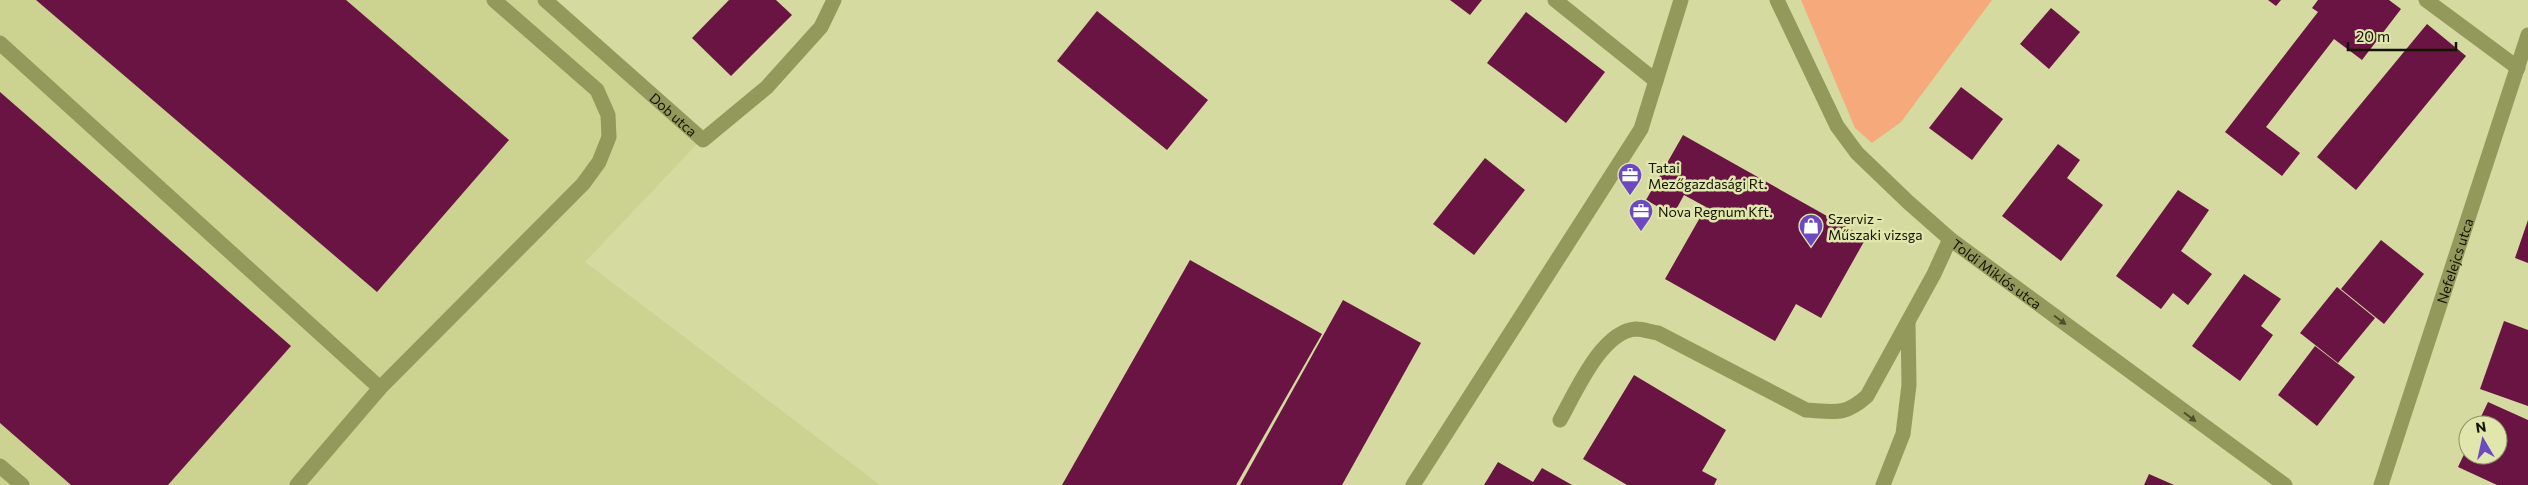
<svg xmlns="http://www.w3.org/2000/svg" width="2528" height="485" font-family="Commissioner,sans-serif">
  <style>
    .built { fill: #ccd290 }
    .green { fill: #f6aa7b }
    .building { fill: #691442 }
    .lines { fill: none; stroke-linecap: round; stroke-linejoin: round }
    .minor { stroke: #93995b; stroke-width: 15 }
    .oneway { fill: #4d5029 }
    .labels { text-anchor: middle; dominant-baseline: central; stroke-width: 5; stroke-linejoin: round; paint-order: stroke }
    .street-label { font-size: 14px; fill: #131401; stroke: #e1e7ac }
    .poi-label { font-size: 14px; fill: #131401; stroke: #e1e7ac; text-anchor: start }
  </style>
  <rect width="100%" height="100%" fill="#d4daa0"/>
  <!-- built -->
  <path class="built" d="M0,0H537L697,144L585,262L880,485H0Z"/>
  <!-- green -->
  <path class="green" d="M1801,0H1992L1901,122L1872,143L1855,128Z"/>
  <!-- building -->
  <g class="building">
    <path d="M36,0H346L509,140L377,292Z"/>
    <path d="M729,0H776L792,15L731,76L692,38Z"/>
    <path d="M1450,0H1482L1470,15Z"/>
    <path d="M2268,0H2281L2276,6Z"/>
    <path d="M2318,0H2389L2401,9L2362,60L2334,39L2266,127L2300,153L2282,176L2225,132L2318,12L2312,8Z"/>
    <path d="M2051,8L2080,32L2049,69L2020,44Z"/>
    <path d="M1097,11L1208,100L1167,150L1057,61Z"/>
    <path d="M1526,12L1605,72L1566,123L1487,63Z"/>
    <path d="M2427,24L2466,56L2356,190L2317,157Z"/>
    <path d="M1961,87L2003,119L1972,160L1929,128Z"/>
    <path d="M0,92L291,346L168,485H71L0,423Z"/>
    <path d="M1683,135L1866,238L1821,318L1796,304L1775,341L1665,279L1706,207L1684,195L1673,215L1646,200Z"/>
    <path d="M2058,144L2080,160L2067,178L2103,205L2061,261L2002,216Z"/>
    <path d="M1485,158L1525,190L1474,255L1433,224Z"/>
    <path d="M2178,190L2209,210L2181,251L2212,274L2188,305L2173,293L2161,309L2116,276Z"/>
    <path d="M2528,220V263L2515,258Z"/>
    <path d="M2381,240L2424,274L2384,324L2341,289Z"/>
    <path d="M1190,260L1322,334L1236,485H1062Z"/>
    <path d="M2244,274L2281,299L2261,326L2273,335L2240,381L2192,346Z"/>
    <path d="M2337,287L2375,318L2338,363L2300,333Z"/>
    <path d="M1343,300L1421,343L1342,485H1240Z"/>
    <path d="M2504,321L2528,330V406L2480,389Z"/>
    <path d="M2315,346L2355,377L2317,426L2278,395Z"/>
    <path d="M1634,375L1726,430L1702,471L1717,479L1714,485H1627L1583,459Z"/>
    <path d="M2488,402L2528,420V485H2497L2458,467L2468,446V455H2498V425H2477Z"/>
    <path d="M1498,462L1533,482L1542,468L1572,485H1484Z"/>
    <path d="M2149,474L2174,485H2144Z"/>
  </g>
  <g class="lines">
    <!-- minor -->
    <g class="minor">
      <path id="s1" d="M545,0L703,140L767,87L821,27L834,0"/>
      <path d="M1555,0L1656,81"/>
      <path id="s2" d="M1777,0L1837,126L1857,153L1908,202L1950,239L2285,485"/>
      <path d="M2426,0L2518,68"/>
      <path d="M0,43L380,388"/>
      <path d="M1560,420C1575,394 1601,331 1636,329C1643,329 1651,332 1658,333L1806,410C1835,412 1845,416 1867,396L1934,274L1950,239"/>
      <path d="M0,466L22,485"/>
      <path d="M297,485L380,388L583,184L599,162L609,137L608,115L597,90L494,0"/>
      <path d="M1413,485L1641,129L1681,0"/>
      <path d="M1883,485L1903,434L1909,385L1908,322"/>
      <path id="s3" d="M2381,485L2528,35"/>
    </g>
  </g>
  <!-- one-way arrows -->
  <defs><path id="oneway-solid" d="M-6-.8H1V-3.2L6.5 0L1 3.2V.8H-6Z" transform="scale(1.25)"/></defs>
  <g class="oneway">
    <use href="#oneway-solid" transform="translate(2060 320) rotate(37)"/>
    <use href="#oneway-solid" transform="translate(2190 417) rotate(37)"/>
  </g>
  <!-- icons -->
  <defs>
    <symbol id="office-pin" viewBox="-11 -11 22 30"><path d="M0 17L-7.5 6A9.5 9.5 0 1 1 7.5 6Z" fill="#6c48c1" stroke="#e1e7ac"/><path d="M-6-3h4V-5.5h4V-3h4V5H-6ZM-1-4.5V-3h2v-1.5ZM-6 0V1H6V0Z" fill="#fff"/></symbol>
    <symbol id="shop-pin" viewBox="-11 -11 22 30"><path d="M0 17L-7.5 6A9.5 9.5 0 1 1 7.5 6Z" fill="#6c48c1" stroke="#e1e7ac"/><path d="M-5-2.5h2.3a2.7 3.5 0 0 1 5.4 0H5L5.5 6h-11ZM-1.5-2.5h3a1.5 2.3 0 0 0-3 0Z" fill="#fff"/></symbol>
  </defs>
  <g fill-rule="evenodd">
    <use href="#office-pin" x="1616" y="161" width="28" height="38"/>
    <use href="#office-pin" x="1627" y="197" width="28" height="38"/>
    <use href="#shop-pin" x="1797" y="212" width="28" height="38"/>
  </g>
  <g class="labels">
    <!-- street labels -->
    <g class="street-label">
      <text stroke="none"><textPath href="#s1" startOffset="172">Dob utca</textPath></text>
      <text stroke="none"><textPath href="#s3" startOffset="236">Nefelejcs utca</textPath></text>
      <text stroke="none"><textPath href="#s2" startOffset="358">Toldi Miklós utca</textPath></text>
    </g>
    <!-- poi labels -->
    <g class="poi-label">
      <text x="1648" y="167">Tatai<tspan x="1648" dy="16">Mezőgazdasági Rt.</tspan></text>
      <text x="1658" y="211">Nova Regnum Kft.</text>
      <text x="1828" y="218">Szerviz -<tspan x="1828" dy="16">Műszaki vizsga</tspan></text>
    </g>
  </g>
  <!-- north arrow -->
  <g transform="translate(2483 440) rotate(351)"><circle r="24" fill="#e1e7ac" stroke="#8f9368"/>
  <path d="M0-4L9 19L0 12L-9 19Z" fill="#6c48c1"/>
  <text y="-8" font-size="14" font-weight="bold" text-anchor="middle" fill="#131401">N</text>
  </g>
  <!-- scale -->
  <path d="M2348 42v8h108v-8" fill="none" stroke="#131401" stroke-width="2.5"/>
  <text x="2356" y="42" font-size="15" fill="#131401" stroke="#e1e7ac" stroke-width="4" paint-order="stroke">20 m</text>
</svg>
